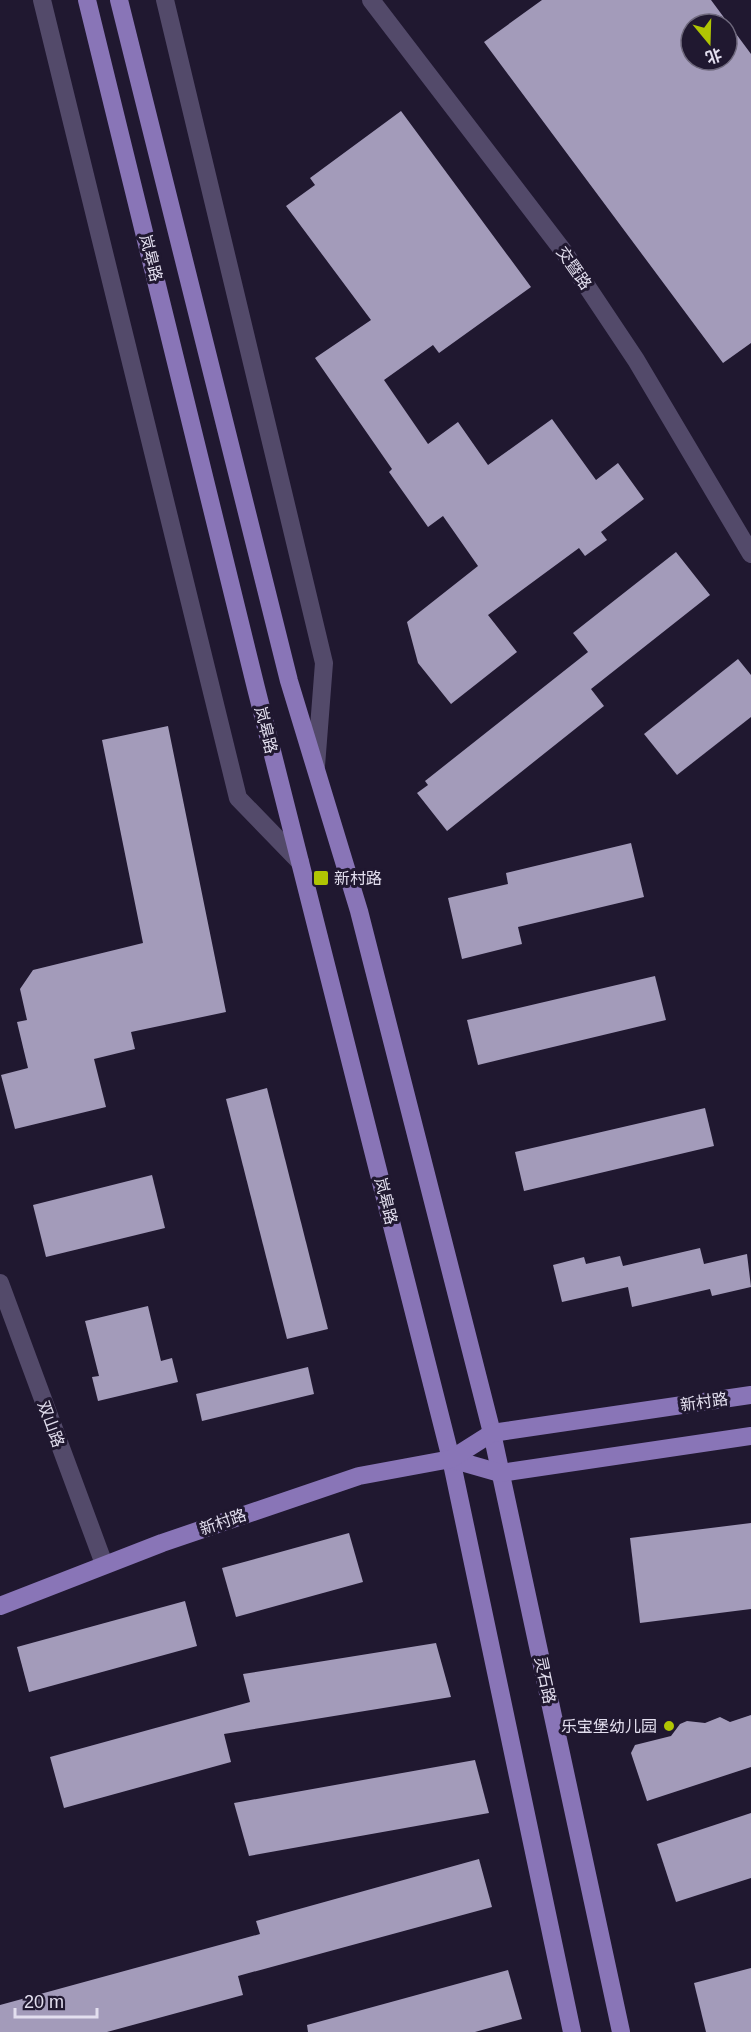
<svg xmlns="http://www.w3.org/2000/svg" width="751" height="2032" font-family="Arial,'Noto Sans SC',sans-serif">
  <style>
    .building { fill: #a39bba; fill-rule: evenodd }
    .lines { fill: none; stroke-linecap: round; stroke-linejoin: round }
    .minor { stroke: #534a6a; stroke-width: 18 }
    .major { stroke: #8975b7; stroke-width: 18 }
    .poi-dot { fill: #b0c503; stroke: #201830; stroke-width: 2 }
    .labels { text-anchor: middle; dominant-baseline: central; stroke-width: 6; stroke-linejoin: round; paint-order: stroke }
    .street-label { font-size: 16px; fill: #e3dfef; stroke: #201830 }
    .poi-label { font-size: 16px; fill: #e3dfef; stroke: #201830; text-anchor: start }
  </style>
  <rect width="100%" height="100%" fill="#201830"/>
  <!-- building -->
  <g class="building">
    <path d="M542,0H711L751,54V343L723,363L484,42ZM691,24H727V60H691Z"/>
    <path d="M401,111L531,287L439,353L433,345L384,380L428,444L458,422L488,465L552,419L596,480L618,463L644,499L601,532L607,540L585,556L579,548L488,615L517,652L451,704L418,663L407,622L478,566L443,516L428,527L389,472L392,469L315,358L371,320L286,206L315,185L310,178Z"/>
    <path d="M676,552L710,595L591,689L604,706L447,831L417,793L428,785L425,781L588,652L573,633Z"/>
    <path d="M738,659L751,675V717L677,775L644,734Z"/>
    <path d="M168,726L226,1012L131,1032L135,1049L94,1059L106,1107L15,1129L1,1075L28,1068L17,1022L27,1020L20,989L33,970L143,943L102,740Z"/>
    <path d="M631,843L644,897L518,927L522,944L462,959L448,898L508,884L506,873Z"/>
    <path d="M655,976L666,1020L478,1065L467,1020Z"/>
    <path d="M267,1088L328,1329L287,1339L226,1099Z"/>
    <path d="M705,1108L714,1146L524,1191L515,1152Z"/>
    <path d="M152,1175L165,1228L46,1257L33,1205Z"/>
    <path d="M700,1248L704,1264L747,1254L751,1287L712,1296L710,1289L632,1307L628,1287L562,1302L553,1265L584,1257L586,1264L620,1256L623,1266Z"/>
    <path d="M148,1306L161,1361L172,1358L178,1382L98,1401L92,1377L99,1376L85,1321Z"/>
    <path d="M308,1367L314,1394L202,1421L196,1394Z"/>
    <path d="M751,1523V1609L640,1623L630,1538Z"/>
    <path d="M349,1533L363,1582L236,1617L222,1568Z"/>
    <path d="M185,1601L197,1646L29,1692L17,1647Z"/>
    <path d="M436,1643L451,1697L224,1734L231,1762L64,1808L50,1757L250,1702L243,1674Z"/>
    <path d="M751,1715V1767L647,1801L631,1753L635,1745L671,1736L680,1724L687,1721L705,1723L720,1717L730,1722Z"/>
    <path d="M475,1760L489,1813L249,1856L234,1803Z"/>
    <path d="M751,1813V1878L676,1902L657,1844Z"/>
    <path d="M479,1859L492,1907L238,1976L243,1995L107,2032H0V2005L260,1934L256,1921Z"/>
    <path d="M751,1968V2032H706L694,1983Z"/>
    <path d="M508,1970L522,2019L475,2032H308L307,2025Z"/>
  </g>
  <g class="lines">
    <!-- minor -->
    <g class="minor">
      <path d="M42,0L238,798L300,862"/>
      <path d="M165,0L324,663L316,766"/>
      <path d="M371,0L564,252L636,360L751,554"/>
      <path d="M0,1283L104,1564"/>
    </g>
    <!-- major -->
    <g class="major">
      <path d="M87,0L256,688L451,1459L572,2032"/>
      <path d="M119,0L289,681L359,911L492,1433L621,2032"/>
      <path d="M451,1459L500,1473L751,1436"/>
      <path d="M0,1606L162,1543L359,1476L451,1459L492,1433L751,1395"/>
    </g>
  </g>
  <!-- markers -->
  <g class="poi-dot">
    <rect x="313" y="870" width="16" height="16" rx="3"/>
    <circle cx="669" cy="1726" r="6"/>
  </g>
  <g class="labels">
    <!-- street labels -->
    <g class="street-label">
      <text transform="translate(151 258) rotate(76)">岚皋路</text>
      <text transform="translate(574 268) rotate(55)">交暨路</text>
      <text transform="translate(266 730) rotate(76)">岚皋路</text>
      <text transform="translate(386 1201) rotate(76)">岚皋路</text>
      <text transform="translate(704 1402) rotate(-8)">新村路</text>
      <text transform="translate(51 1424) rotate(70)">双山路</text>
      <text transform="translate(223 1522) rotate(-19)">新村路</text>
      <text transform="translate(545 1680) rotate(78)">灵石路</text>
    </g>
    <!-- poi labels -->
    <g class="poi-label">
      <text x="334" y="878">新村路</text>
      <text x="657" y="1726" text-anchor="end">乐宝堡幼儿园</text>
    </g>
  </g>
  <!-- north arrow -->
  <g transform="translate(709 42) rotate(161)"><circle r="28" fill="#201830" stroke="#6e687c" stroke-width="1.5"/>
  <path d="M0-4.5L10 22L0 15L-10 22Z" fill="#b0c503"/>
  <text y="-9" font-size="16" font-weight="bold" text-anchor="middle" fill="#e3dfef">北</text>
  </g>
  <!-- scale -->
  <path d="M15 2008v9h82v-9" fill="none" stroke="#e3dfef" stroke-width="3"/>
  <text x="24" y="2008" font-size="18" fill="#e3dfef" stroke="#201830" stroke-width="4.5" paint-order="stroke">20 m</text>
</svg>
